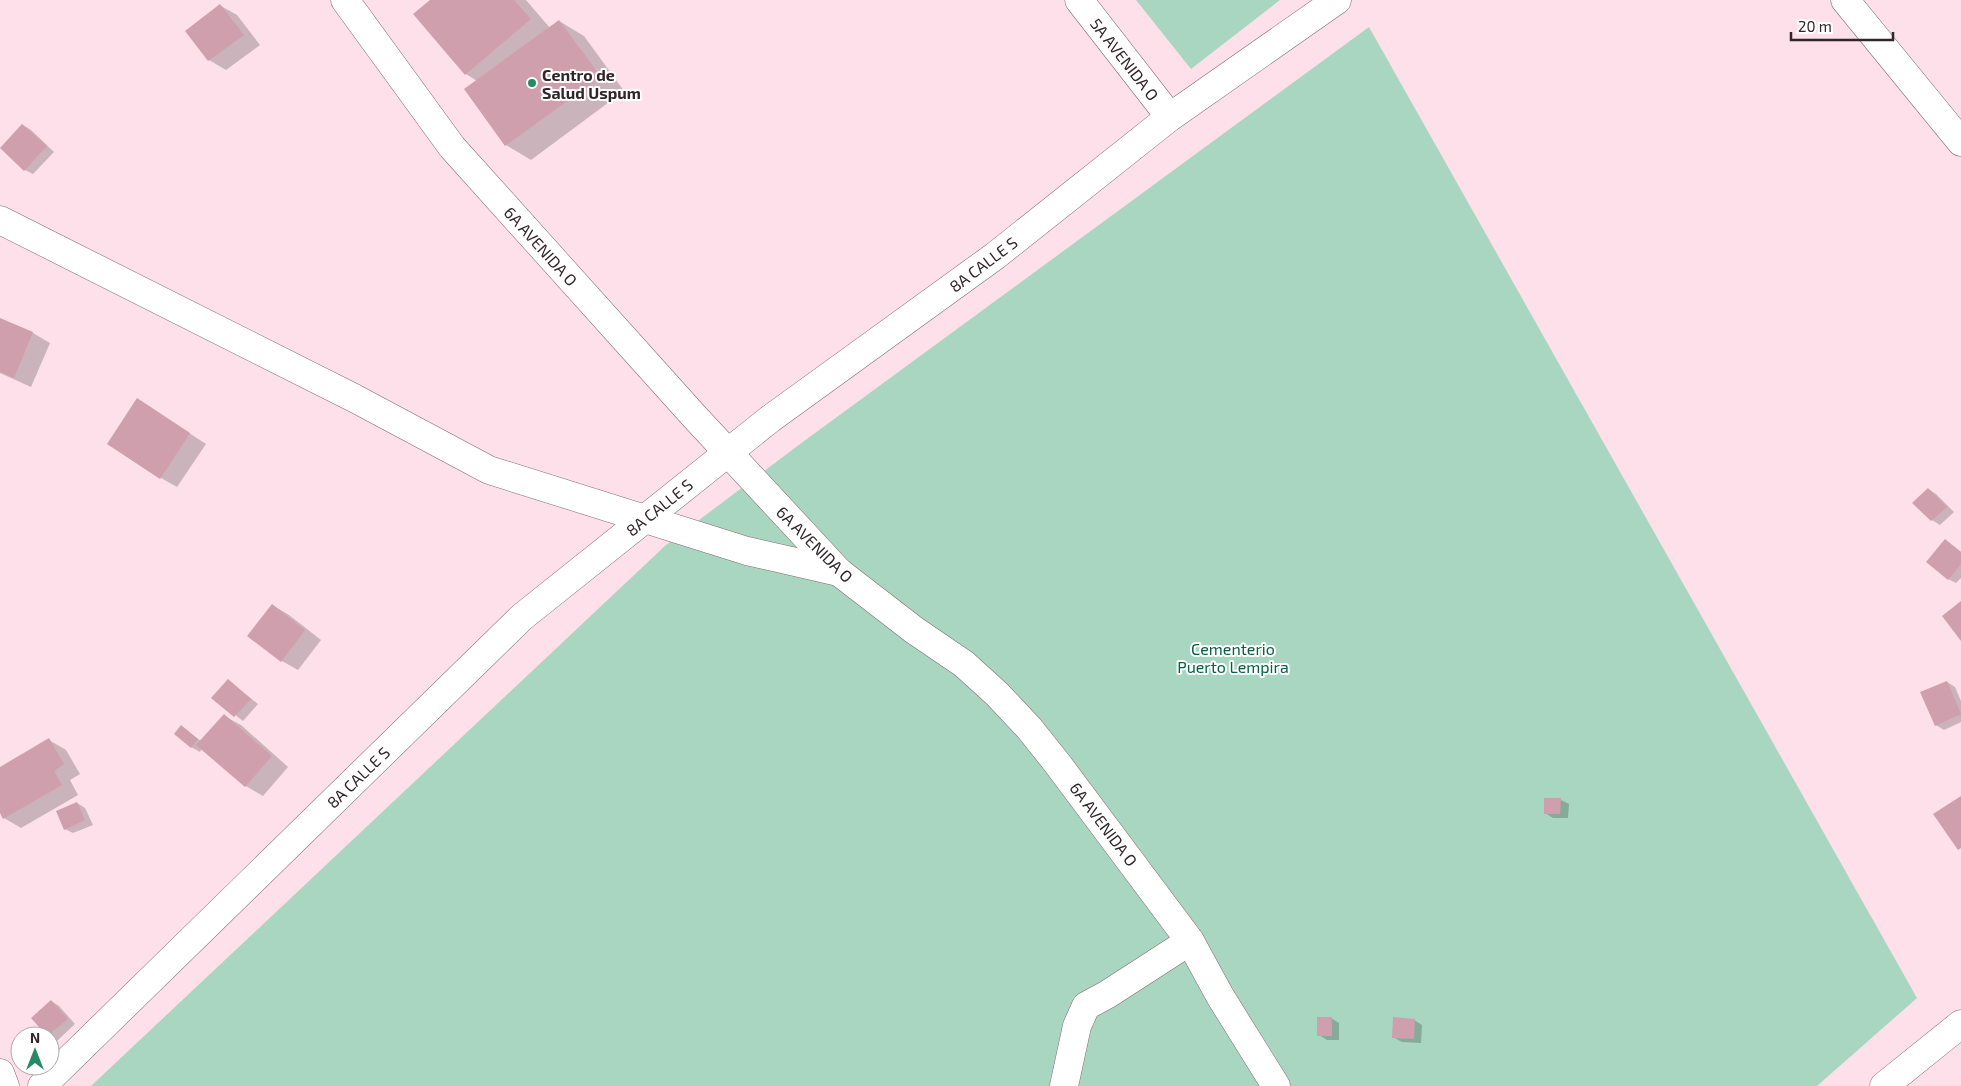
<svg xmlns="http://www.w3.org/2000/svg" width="1961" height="1086" font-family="'Exo 2',sans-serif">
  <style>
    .green { fill: #a9d6c0 }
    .shadow { fill: #0003 }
    .building { fill: #cf9fae }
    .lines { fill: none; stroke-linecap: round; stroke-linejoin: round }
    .minor-casing { stroke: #826971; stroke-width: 29 }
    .minor { stroke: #fff; stroke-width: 28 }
    .poi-dot { fill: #268a65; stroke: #fff; stroke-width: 2 }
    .labels { text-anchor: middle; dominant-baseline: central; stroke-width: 4; stroke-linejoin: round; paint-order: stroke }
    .street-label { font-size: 16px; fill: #302529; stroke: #fff }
    .poi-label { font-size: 16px; font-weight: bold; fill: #302529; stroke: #fff; text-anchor: start }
    .park-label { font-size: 16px; fill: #035f42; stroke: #fff }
  </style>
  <rect width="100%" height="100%" fill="#fde0e9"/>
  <!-- green -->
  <g class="green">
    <path d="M1136,0H1280L1191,69Z"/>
    <path d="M1369,27L1917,998L1817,1086H91L666,545L796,447Z"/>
  </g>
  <!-- shadow -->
  <g class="shadow">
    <path d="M432,0H526L550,28L559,21L584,36L624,91L531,160L506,145L465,89L477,81L466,74Z"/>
    <path d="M221,6L237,15L260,45L226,70L209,60L187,31Z"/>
    <path d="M23,125L31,130L54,152L33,174L25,170Z"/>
    <path d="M1,320L33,333L50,343L31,387L0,373Z"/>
    <path d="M154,410L206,444L177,487L161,478Z"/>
    <path d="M1928,489L1936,494L1954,512L1940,525L1932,520L1914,503Z"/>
    <path d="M1953,546L1961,552V578L1956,583L1948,579Z"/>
    <path d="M272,605L289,615L321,640L298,670L282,661Z"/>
    <path d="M228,680L258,704L243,721L213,698Z"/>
    <path d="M1947,682L1955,687L1961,701V722L1944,730L1936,725Z"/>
    <path d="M224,716L241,725L288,767L263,796L246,786L202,748L200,752L191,747L181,727L201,741Z"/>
    <path d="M49,740L66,750L80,774L70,780L78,795L21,828L4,818L0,811V768Z"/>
    <path d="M1561,800L1569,804L1568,818H1553L1545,813Z"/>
    <path d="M77,803L85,808L93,825L73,833L65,829Z"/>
    <path d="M51,1001L59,1006L75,1024L57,1041L49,1036L32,1018Z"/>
    <path d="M1331,1018L1339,1023V1040H1327L1319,1035Z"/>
    <path d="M1414,1020L1422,1025L1421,1043L1402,1042L1393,1037Z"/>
  </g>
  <!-- building -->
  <g class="building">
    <path d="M430,0H514L531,19L465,75L413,14Z"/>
    <path d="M220,4L244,35L208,61L185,31Z"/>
    <path d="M559,20L601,77L505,146L464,89Z"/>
    <path d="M22,124L47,146L24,171L0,148Z"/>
    <path d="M0,318L33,332L14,378L0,372Z"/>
    <path d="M137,398L190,433L160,479L107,444Z"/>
    <path d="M1928,488L1947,507L1931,521L1912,503Z"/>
    <path d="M1945,539L1961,552V564L1948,580L1926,562Z"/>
    <path d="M1961,601V641L1942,616Z"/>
    <path d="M272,604L305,630L281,662L247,636Z"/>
    <path d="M228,679L251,699L234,717L211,698Z"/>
    <path d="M1947,681L1961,714L1935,726L1920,692Z"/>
    <path d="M224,714L272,756L245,787L196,745Z"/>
    <path d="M181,725L198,739L191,748L174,734Z"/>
    <path d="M49,738L64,764L54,771L62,785L3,819L0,813V767Z"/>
    <path d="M1961,796V848L1958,850L1933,814Z"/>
    <path d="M1544,798H1561L1560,814H1544Z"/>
    <path d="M77,802L85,820L64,830L56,811Z"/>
    <path d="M51,1000L68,1019L47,1036L31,1018Z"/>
    <rect x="1317" y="1017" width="15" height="19"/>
    <path d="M1393,1017L1415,1019L1414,1039L1392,1038Z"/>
  </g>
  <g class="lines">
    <defs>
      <g id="minor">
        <path d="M345,0L452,147L694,416L839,572L914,630L964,664L997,694L1029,728L1057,763L1190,941L1220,996L1276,1086"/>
        <path d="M1079,0L1170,117"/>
        <path d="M1845,0L1961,142"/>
        <path d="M0,220L354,398L489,470L747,551L839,572"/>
        <path d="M0,1073L5,1086"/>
        <path d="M42,1086L522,617L770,419L995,256L1170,117L1337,0"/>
        <path d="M1064,1086L1077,1026L1086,1006L1108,994L1190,941"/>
        <path d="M1884,1086L1961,1024"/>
      </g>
    </defs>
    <!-- minor casing -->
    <use href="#minor" class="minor-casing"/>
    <!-- minor -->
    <use href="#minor" class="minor"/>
  </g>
  <!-- markers -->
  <circle class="poi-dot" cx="532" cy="83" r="5"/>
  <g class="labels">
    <!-- street labels -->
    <g class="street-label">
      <text transform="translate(1125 59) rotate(52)">5A AVENIDA O</text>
      <text transform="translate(541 246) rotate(48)">6A AVENIDA O</text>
      <text transform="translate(983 264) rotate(-37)">8A CALLE S</text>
      <text transform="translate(659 507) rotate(-39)">8A CALLE S</text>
      <text transform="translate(815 544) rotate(45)">6A AVENIDA O</text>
      <text transform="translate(358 777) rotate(-44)">8A CALLE S</text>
      <text transform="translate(1104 824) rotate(53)">6A AVENIDA O</text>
    </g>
    <!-- poi labels -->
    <g class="poi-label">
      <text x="542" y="74">Centro de<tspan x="542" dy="18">Salud Uspum</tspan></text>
    </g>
    <!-- park labels -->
    <g class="park-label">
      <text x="1233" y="648">Cementerio<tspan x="1233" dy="18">Puerto Lempira</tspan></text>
    </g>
  </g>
  <!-- north arrow -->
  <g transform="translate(35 1051)"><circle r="24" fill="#ffffff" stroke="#aca8a9"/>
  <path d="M0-4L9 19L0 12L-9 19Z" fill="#268a65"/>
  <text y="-8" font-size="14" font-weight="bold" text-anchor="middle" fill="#302529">N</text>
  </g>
  <!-- scale -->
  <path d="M1791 32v8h102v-8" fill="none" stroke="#302529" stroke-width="2.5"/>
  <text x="1798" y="32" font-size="15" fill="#302529" stroke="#ffffff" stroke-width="4" paint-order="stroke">20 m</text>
</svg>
